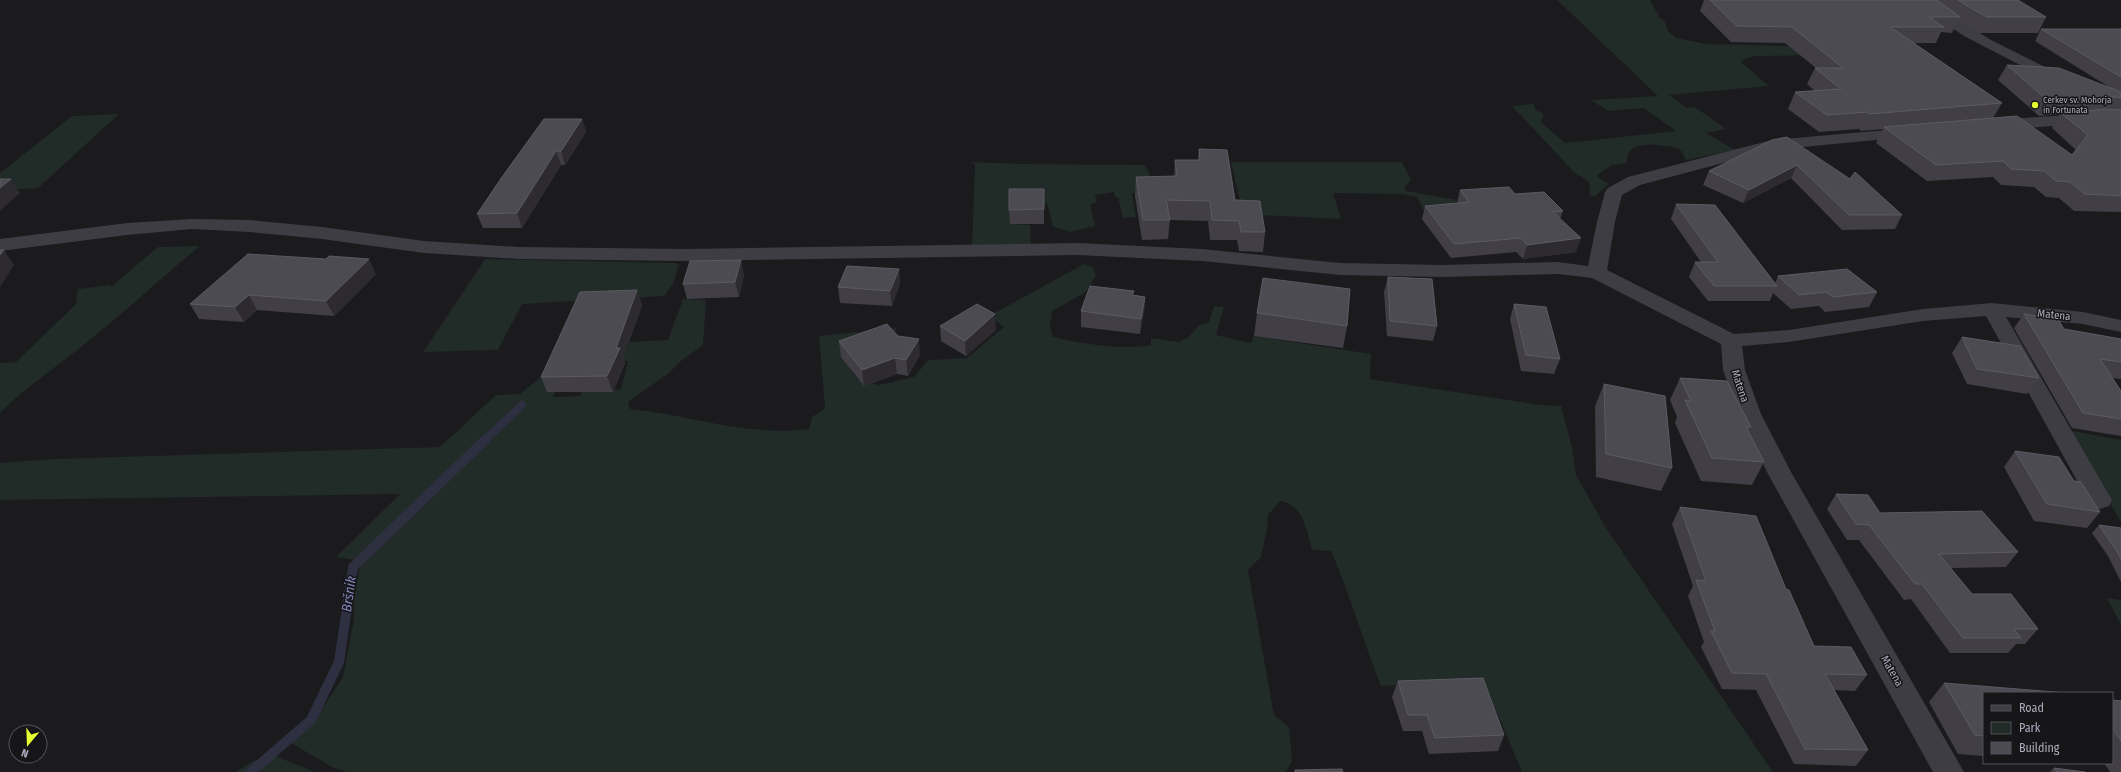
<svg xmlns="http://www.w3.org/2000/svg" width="2121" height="772" font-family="'Fira Sans Condensed',sans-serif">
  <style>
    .green { fill: #212b27; fill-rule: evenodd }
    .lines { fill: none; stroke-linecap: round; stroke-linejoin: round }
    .stream-far1 { stroke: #2e3042; stroke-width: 8 }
    .stream { stroke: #2e3042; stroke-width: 10 }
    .minor { fill: #3f3d44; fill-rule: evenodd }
    .wall { fill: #413f45 }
    .shaded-wall { fill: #2d2b30 }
    .building { fill: #4d4b52; stroke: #5c5a63 }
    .poi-dot { fill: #e6ff30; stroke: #161518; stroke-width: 1.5 }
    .labels { text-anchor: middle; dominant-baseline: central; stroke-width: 3; stroke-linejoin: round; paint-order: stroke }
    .far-poi-label { font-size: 9px; fill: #aeacbd; stroke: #161518; text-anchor: start }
    .street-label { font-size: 11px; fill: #aeacbd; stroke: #161518 }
    .near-water-label { font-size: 14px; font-style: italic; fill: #8185ba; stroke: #161518 }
  </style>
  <rect width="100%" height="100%" fill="#1b1a1d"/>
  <!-- green -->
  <g class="green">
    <path d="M1557,0H1650L1660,18L1665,21L1668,31L1677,38L1706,44L1790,46L1820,55L1756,56L1747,58L1741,62L1769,86L1669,95L1687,108L1695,107L1726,129L1706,133L1735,150L1686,160C1684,156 1682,150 1677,148C1673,146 1667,146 1664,146C1649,144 1626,142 1627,163L1612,165L1596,176L1609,184L1595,196H1590L1589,182L1574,172L1512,106L1533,104L1536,110L1544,114L1541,122L1565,143L1676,131L1644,108L1608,111L1591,100L1658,96Z"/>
    <path d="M119,114L38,188L0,190V173L72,116Z"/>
    <path d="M971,162L1026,164L1145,165L1153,181L1147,193H1132L1136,217L1123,218L1118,197H1115L1114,192L1095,195L1097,202L1090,205L1095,226L1071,232L1053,227L1047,203L1013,205V224L1030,225L1031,246L972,247L975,164Z"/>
    <path d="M1231,162H1402L1411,180L1405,187L1406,191L1457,200L1450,209L1426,215L1417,197L1402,194L1333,193L1341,219L1258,215L1241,205Z"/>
    <path d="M200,246C161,278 126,311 87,342C58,367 27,385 0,413V363L16,362L76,304L78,289L110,285L111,287L158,247Z"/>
    <path d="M485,259L676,263L679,265L673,284L664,296L522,304L498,350L423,352Z"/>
    <path d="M1084,264L1093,267L1096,275L1086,292L1052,311L1050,327L1053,337C1084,344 1118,350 1151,345V338L1179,342L1189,337L1198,326L1209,322L1214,306L1224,307L1216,335L1251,343L1254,336L1371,354L1370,379L1541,405L1561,406L1572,447L1576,475L1606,528L1773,772H1522L1484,682L1381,686C1363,641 1350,595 1331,551L1312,550C1306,530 1304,505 1280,501L1268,515L1267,530L1261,557L1248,570L1274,715L1289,727L1292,761L1286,772H347L332,767L289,742L312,724L343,677L354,619V598L361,561L336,557L400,494L0,500V463L54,459L440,447L496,395L520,394L548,371L558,346L668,340L683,299L706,300L703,345L681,361L669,373L628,402L630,409C690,415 748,437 809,429L812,417L825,408L819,336L897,328L890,339L843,357L857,379L879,385L914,377L928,360L967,358L1004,327L989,316ZM628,361L621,389L583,390L580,396L553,397L568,362Z"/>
    <path d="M2067,430L2121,440V522Z"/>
    <path d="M2107,598L2121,600V625Z"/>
    <path d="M273,754L278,757L315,772H236L251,762Z"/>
  </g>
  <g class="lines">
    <!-- stream-far1 -->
    <path class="stream-far1" d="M485,440L522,405"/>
    <!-- stream -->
    <path class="stream" d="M251,772L311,720L339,662L353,567L486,439"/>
    <!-- minor -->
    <g class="minor">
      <path d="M1911,0H1927L1991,40L2063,76L2066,79L2063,82H2053L1964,36Z"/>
      <path d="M2095,113L2121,115V125L2095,123L1996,130L1990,128L1988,125L1990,122L1996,120Z"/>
      <path d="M1910,128L1916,130L1918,133L1916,136L1772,150L1640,185L1622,195L1615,222L1607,270L1734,334L1789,330L1923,309L1992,303L2083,312L2121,320V332L2083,324L2006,317L2112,500L2109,506L2100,509L2091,506L1986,316L1923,321L1789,342L1742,346L1745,370L1761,414L1791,472L1964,772H1933L1767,472L1739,414L1723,370L1721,344L1592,278L1558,274L1444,277L1340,275L1202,261L1077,255L686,261L520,259L424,253L322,239L250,232L192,229L127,235L0,251V239L127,223L192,219L250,220L322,227L424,241L520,247L686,249L1077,243L1202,249L1340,263L1444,265L1558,262L1588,266L1597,222L1605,192L1608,188L1628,177L1772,140Z"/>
    </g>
  </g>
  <!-- wall -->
  <g class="wall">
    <path d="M1704,0H2018L2046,17L2038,33H1979L1958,21L1952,33L1941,32L1936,43H1913L2002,103L1993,118L2072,155L2076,150L2052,128L2060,114L2039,116L1998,80L2007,65L2109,87L2035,41L2041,29H2121V212L2074,211L2059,198L2046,197L2034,187L2001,185L1993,177L1927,181L1876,143L1883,129L1861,131L1859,129L1819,132L1788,109L1795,92L1815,91L1807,84L1815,68H1816L1785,43L1731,42L1700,11Z"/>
    <path d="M582,119L586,132L565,165H561L522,228H483L477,214Z"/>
    <path d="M1772,140L1902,215L1895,229L1842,230L1791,178L1743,203L1703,185L1709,171Z"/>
    <path d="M1199,149L1235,200L1265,232L1263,252L1239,251L1237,240H1210L1208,221L1170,220L1168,239L1142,240L1135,196L1136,177H1174L1175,160H1198Z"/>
    <path d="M1044,189V224H1010L1009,210Z"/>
    <path d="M1460,190L1515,194L1563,211L1560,219L1576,252L1523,259L1516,252L1451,258L1422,219L1425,206L1457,203Z"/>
    <path d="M1676,204L1775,283L1778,276L1877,292L1869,307L1825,312L1819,306L1791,309L1773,293L1770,301H1708L1689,277L1695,262H1701L1671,219Z"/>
    <path d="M899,269L900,284L892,306L840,303L838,287Z"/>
    <path d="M376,274L334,316L257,310L244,322L199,319L190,304Z"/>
    <path d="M744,275L739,297L687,299L683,284Z"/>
    <path d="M1388,277L1437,326L1433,341L1387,336L1384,292Z"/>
    <path d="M637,290L642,306L623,357L625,363L613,392H547L541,377Z"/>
    <path d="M1134,291L1133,295L1145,297L1144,312L1140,334L1081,327V311Z"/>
    <path d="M1514,304L1560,359L1554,374L1521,371L1510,319Z"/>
    <path d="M1257,313L1347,326L1343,348L1254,336Z"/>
    <path d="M2024,314L2064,329L2121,339V379L2112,378L2121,391V436L2072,428L2014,328Z"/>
    <path d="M940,326L996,330L966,356L941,341Z"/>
    <path d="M898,336L920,355L908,376L897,374L864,386L841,357L839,341Z"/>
    <path d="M1962,337L2039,378L2027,394L1967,384L1952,353Z"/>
    <path d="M1680,378L1751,427L1749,432L1764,462L1752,485L1701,481L1675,423L1677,417L1670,400Z"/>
    <path d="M1604,384L1672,468L1661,491L1596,477L1595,406Z"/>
    <path d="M2015,451L2074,481L2100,512L2087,528L2034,521L2004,467Z"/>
    <path d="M1836,494L1880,513L2018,552L2006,567L1951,568L1972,594L2038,629L2025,644H2016L2008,653H1950L1911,599L1904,600L1859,540H1847L1827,509Z"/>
    <path d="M1680,507L1786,589L1814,646L1867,675L1855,691L1834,690L1868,750L1856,766L1794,764L1756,690L1722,689L1701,647L1704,642L1688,596L1693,586L1672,524Z"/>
    <path d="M2099,525L2121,528V582L2108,556L2092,533Z"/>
    <path d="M1398,681L1504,735L1498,751L1429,754L1422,731H1403L1392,697Z"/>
    <path d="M1944,683L1984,693V756L1958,754L1929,702Z"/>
    <path d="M2112,700L2121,701V772H2110L2104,763H2112Z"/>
    <path d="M2054,768L2085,772H2050Z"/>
  </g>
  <!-- shaded-wall -->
  <g class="shaded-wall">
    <path d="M582,119L586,132L565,165L561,151Z"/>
    <path d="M556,151L561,165L522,228L517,213Z"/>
    <path d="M1797,165L1791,178L1743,203L1749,190Z"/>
    <path d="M11,179L20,193L0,211V188Z"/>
    <path d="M1581,238L1576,252L1523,259L1527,245Z"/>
    <path d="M4,250L14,265L0,287V255Z"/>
    <path d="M369,259L376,274L334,316L326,301Z"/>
    <path d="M741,260L744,275L739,297L735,282Z"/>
    <path d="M899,269L900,284L892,306L890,291Z"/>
    <path d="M637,290L642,306L623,357L625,363L613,392L607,376L616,348Z"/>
    <path d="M249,295L257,310L244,322L235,307Z"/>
    <path d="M1145,297L1144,312L1140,334L1141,319Z"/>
    <path d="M995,314L996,330L966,356L965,341Z"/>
    <path d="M919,339L920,355L908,376L906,360Z"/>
    <path d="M895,358L897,374L864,386L862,370Z"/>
  </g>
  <!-- building -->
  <g class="building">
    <path d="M1710,0H1937L1960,17H1929L1944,27H1890L2002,103L1869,114L1867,112L1827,115L1795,92L1841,89L1815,68H1843L1792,27L1737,26Z"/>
    <path d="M1958,0H2018L2046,17H1987L1969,7Z"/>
    <path d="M2041,29H2121V77Z"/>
    <path d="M2007,65L2059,68L2121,92V98L2105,96L2048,101Z"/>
    <path d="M2105,109L2121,110V196L2085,194L2070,182L2056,181L2044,171L2011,169L2003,161L1936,165L1884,127L2017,116L2072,155L2088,135L2061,113Z"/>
    <path d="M544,119H582L561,151H556L517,213L477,214L502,177Z"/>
    <path d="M1787,137L1850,179L1855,172L1902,215H1849L1797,165L1749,190L1709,171L1772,140Z"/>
    <path d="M1199,149L1227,150L1235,200L1260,201L1265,232H1241L1239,221L1212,220L1210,201L1166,200L1170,220H1143L1136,177L1177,176L1175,160H1200Z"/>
    <path d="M0,179H11L0,188Z"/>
    <path d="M1509,187L1515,194L1544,192L1563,211L1553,212L1581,238L1527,245L1521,238L1454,244L1425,206L1469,202L1460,190Z"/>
    <path d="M1009,189H1044V209L1009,210Z"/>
    <path d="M1676,204L1715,205L1777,286H1714L1695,262H1718Z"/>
    <path d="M0,250H4L0,255Z"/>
    <path d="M248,254L326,259L329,256L369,259L326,301L249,295L235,307L190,304Z"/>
    <path d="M741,260L735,282L683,284L690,261Z"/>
    <path d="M847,266L899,269L890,291L838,287Z"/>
    <path d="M1847,269L1877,292L1833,297L1826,292L1799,295L1778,276Z"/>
    <path d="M1388,277L1432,279L1437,326L1390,321Z"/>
    <path d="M1263,278L1350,289L1347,326L1257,313Z"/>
    <path d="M1090,286L1134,291L1132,295L1145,297L1141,319L1081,311Z"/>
    <path d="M637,290L616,348H620L607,376L541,377L580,292Z"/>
    <path d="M977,304L995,314L965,341L940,326Z"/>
    <path d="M1514,304L1546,307L1560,359L1526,355Z"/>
    <path d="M2024,314L2058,319L2064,329L2121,339V362L2100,359L2121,391V419L2083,413Z"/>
    <path d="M887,324L898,336L919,339L906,360L895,358L862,370L839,341Z"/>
    <path d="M1962,337L2020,346L2039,378L1977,369Z"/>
    <path d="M1680,378L1727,381L1751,427H1746L1764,462L1712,458L1685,400L1691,401Z"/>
    <path d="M1604,384L1665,396L1672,468L1606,454Z"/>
    <path d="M2015,451L2059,457L2074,481L2081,482L2100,512L2047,504Z"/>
    <path d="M1836,494L1868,495L1880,513L1982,511L2018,552L1939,554L1972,594H2011L2038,629H2014L2021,638H1963L1922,584H1915L1869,525L1856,524Z"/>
    <path d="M1680,507L1756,516L1786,589L1789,590L1814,646L1851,647L1867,675L1825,674L1868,750L1805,749L1766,674L1732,673L1711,631H1715L1696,580L1706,581Z"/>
    <path d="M2099,525L2121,528V559L2115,548Z"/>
    <path d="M1483,678L1504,735L1435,738L1427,715H1408L1398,681Z"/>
    <path d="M1944,683L2067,693H1984V736L1975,735Z"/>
    <path d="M2112,700L2121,701V741L2112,727Z"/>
    <path d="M2054,768L2085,772H2057Z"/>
    <path d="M1342,769L1343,772H1295V770Z"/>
  </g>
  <!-- markers -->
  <circle class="poi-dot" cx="2035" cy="105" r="4"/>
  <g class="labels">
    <!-- far-poi labels -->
    <g class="far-poi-label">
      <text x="2043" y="100">Cerkev sv. Mohorja<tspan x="2043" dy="10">in Fortunata</tspan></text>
    </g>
    <!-- street labels -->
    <g class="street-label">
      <text transform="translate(2054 315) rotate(6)">Matena</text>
      <text transform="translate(1740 386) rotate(72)">Matena</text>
      <text transform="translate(1892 671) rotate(60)">Matena</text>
    </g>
    <!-- near-water labels -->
    <g class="near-water-label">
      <text transform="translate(349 594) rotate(-82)">Bršnik</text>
    </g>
  </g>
  <!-- legend -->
  <rect x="1983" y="692" width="130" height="72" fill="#161518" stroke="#53515a"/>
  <rect x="1991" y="705" width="20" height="6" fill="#3f3d44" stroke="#53515a"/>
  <text x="2019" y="712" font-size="12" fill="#aeacbd">Road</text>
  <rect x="1991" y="722" width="20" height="12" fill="#212b27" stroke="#53515a"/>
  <text x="2019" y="732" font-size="12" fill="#aeacbd">Park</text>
  <rect x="1991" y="742" width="20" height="12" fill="#4d4b52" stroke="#53515a"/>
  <text x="2019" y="752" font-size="12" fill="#aeacbd">Building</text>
  <!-- north arrow -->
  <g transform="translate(28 744) rotate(199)"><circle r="19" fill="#161518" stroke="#53515a"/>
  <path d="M0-3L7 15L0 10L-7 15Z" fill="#e6ff30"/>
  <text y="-6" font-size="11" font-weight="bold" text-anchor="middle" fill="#aeacbd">N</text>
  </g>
</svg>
